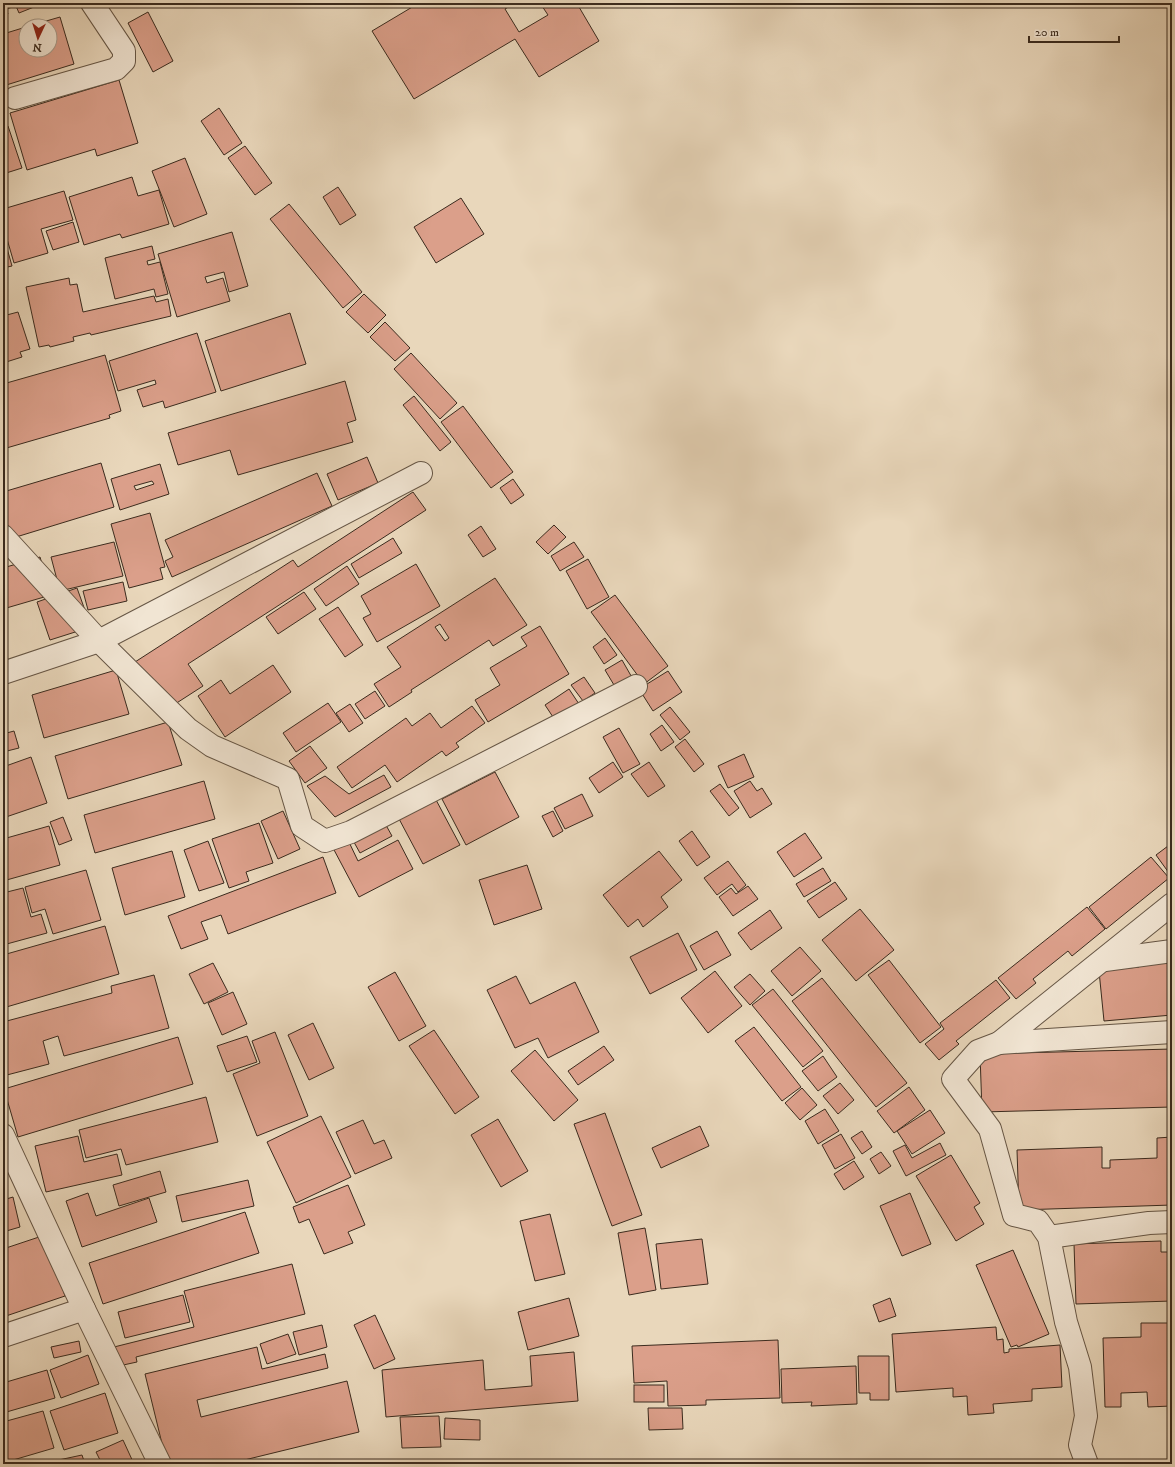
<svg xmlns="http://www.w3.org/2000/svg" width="1175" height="1467" font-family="'IM FELL DW Pica',serif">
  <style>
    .building { fill: #db9f8a; stroke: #3b2b1e; fill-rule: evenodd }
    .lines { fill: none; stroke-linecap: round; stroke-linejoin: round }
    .minor-casing { stroke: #665645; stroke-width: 24 }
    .minor { stroke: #f1e5d3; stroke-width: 22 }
  </style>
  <rect width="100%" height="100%" fill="#e9d7bb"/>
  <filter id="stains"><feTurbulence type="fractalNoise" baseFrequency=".005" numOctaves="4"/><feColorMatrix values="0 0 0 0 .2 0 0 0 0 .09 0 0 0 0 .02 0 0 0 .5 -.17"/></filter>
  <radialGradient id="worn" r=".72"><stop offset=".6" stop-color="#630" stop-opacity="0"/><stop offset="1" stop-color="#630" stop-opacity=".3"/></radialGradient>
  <!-- building -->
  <g class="building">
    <path d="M3,3H38L39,5L19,13L16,6L6,9L8,14L3,16Z"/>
    <path d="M419,3H515L505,9L519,32L548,15L540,3H585L579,7L599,41L539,77L515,39L414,99L372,31Z"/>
    <path d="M148,12L173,61L153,72L128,23Z"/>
    <path d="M60,17L74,64L3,86V34L26,27V50H50V26H29Z"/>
    <path d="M119,80L138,143L97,156L95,149L27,170L10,113Z"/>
    <path d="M219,108L242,143L224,155L201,121Z"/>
    <path d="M8,126L22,168L3,174L5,179H3V127Z"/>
    <path d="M245,146L272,183L255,195L228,158Z"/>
    <path d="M185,158L207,214L174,227L152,171Z"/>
    <path d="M132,177L138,196L159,190L169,224L122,238L120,234L84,245L69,197Z"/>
    <path d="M338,187L356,215L340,225L323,197Z"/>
    <path d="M64,191L73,220L41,229L48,253L14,263L7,239L3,241V209Z"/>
    <path d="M461,198L484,234L436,263L414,227Z"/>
    <path d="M289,204L362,292L343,308L270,219Z"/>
    <path d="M73,222L79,242L53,250L46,231Z"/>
    <path d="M232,232L248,286L229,292L224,272L205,277L207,283L223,278L230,301L177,317L158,254Z"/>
    <path d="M3,241H5L12,266L3,268Z"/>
    <path d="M152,246L155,259L147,261L148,265L160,262L168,294L156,297L154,289L115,299L105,258Z"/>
    <path d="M69,278L70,285L77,284L83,312L154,296L156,302L168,299L171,316L91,335L90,333L73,337L74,341L50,347L49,345L39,347L26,287Z"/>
    <path d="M364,294L386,315L368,333L346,312Z"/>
    <path d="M18,312L30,349L20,352L22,357L3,363V316Z"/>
    <path d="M290,313L306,364L221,391L205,341Z"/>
    <path d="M385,322L410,348L395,361L370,337Z"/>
    <path d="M197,333L216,392L165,408L163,401L143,407L137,390L156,384L155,380L118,391L109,361Z"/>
    <path d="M411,353L457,403L440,419L394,369Z"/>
    <path d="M105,355L121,411L109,415L110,418L3,449V384Z"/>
    <path d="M345,381L356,420L347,423L353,442L238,475L230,450L178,465L168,433Z"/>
    <path d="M414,396L451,442L440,451L403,405Z"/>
    <path d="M463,406L513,472L491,488L441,422Z"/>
    <path d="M367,457L378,483L338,500L327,474Z"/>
    <path d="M101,463L114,507L3,541V492Z"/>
    <path d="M160,464L169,494L120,510L111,479ZM152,481L154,484L136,490L134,486Z"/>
    <path d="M317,473L332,506L172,577L165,561L173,557L165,540Z"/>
    <path d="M513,479L524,495L511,504L500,488Z"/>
    <path d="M413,492L426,510L188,664L203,686L172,706L135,662L293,560L298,567Z"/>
    <path d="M150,513L165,567L160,568L163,579L129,588L111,524Z"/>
    <path d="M554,525L566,537L548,554L536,542Z"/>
    <path d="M481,526L496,549L483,557L468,535Z"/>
    <path d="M393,538L402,553L359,578L351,564Z"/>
    <path d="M114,542L123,576L60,591L51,557Z"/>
    <path d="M574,542L584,557L560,571L551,556Z"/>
    <path d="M40,557L51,595L3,609V568Z"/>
    <path d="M588,559L609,597L587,609L566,571Z"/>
    <path d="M416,564L440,606L377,642L363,618L371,614L361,596Z"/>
    <path d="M347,566L359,584L326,606L314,589Z"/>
    <path d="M495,578L527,625L493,646L489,640L411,690L412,692L389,707L374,684L401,667L387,647ZM440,624L449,638L445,641L435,627Z"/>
    <path d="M123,582L127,601L88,610L83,591Z"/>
    <path d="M77,588L91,627L50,640L37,602Z"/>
    <path d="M304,592L316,609L278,634L266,617Z"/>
    <path d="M615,595L668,666L644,684L591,612Z"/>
    <path d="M338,607L363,645L345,657L319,619Z"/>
    <path d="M540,626L569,674L488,722L475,700L500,685L490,668L527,646L521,637Z"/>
    <path d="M605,638L617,655L604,664L593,647Z"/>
    <path d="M622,660L634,681L617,690L605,670Z"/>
    <path d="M273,665L291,692L225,737L198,696L221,680L230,694Z"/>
    <path d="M116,670L129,714L44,738L32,695Z"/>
    <path d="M668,671L682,692L653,711L639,689Z"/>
    <path d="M584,677L595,693L583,701L571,685Z"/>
    <path d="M569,689L579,704L555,720L545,705Z"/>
    <path d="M375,691L385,706L365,719L355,704Z"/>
    <path d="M328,703L341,722L296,752L283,733Z"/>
    <path d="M350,704L363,723L349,732L336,713Z"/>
    <path d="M472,706L485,723L456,743L459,747L446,756L442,751L397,782L385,765L352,788L337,767L406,718L412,726L430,713L441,728Z"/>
    <path d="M670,707L690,732L680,740L660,715Z"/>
    <path d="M168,722L182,765L68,799L55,756Z"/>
    <path d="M662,725L674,742L661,751L650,734Z"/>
    <path d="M619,728L640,764L623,773L603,737Z"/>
    <path d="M14,731L19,748L3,752V734Z"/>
    <path d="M685,739L704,764L694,772L675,747Z"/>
    <path d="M310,746L327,768L305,783L289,761Z"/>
    <path d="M744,754L754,777L728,788L718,766Z"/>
    <path d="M31,757L47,803L3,818V767Z"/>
    <path d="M613,762L623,777L599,793L589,778Z"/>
    <path d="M649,762L665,786L648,797L631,774Z"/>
    <path d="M495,772L519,817L466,845L442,799Z"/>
    <path d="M384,775L391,787L335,817L307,786L325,776L349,794Z"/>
    <path d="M204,781L215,819L95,853L84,815Z"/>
    <path d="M750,781L757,791L762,788L772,804L750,818L734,791Z"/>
    <path d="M720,784L739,808L729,816L710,791Z"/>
    <path d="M582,794L593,816L565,829L554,808Z"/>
    <path d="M435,798L460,845L423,864L398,817Z"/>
    <path d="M283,811L300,849L278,859L261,821Z"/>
    <path d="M553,811L563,831L553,837L542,816Z"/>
    <path d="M63,817L72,840L59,845L50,822Z"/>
    <path d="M382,818L392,836L360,853L350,835Z"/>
    <path d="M259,823L273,863L246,872L249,881L229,888L212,839Z"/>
    <path d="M49,826L60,865L3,881V839Z"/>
    <path d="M692,831L710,857L697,866L679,841Z"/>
    <path d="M805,833L822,858L794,877L777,852Z"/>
    <path d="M348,840L358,861L398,840L413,869L359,897L333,848Z"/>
    <path d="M208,841L224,883L199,891L184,850Z"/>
    <path d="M1172,843V871L1169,873L1156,855Z"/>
    <path d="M172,851L185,897L125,915L112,868Z"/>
    <path d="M659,851L682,880L661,897L668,907L643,927L638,919L628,927L603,895Z"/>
    <path d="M323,857L336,893L228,934L221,915L201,922L208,939L181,949L168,916Z"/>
    <path d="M1151,857L1169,878L1106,929L1089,907Z"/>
    <path d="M728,861L746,885L738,892L732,884L717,895L704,878Z"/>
    <path d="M527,865L542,909L494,925L479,880Z"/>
    <path d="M823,868L831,881L804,897L796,884Z"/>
    <path d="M86,870L101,920L53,934L45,909L32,913L25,887Z"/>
    <path d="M835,882L847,899L819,918L807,901Z"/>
    <path d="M748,886L758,899L733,916L719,897L731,888L736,894Z"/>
    <path d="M23,888L31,917L41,914L47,933L3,945V893Z"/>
    <path d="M1087,907L1105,929L1072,956L1068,951L1033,979L1036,983L1016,999L998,978Z"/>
    <path d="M860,909L894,950L856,981L822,940Z"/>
    <path d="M770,910L782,928L751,950L738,933Z"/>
    <path d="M105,926L119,974L3,1008V955Z"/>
    <path d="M717,931L731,955L704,970L690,946Z"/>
    <path d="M678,933L697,970L650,994L630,957Z"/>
    <path d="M800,947L821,971L792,996L771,971Z"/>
    <path d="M1172,956V1015L1104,1021L1099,971L1139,967L1138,959Z"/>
    <path d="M889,960L941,1027L920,1043L868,975Z"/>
    <path d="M213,963L228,992L204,1004L189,974Z"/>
    <path d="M715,971L742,1006L708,1033L681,998Z"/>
    <path d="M395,972L426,1026L399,1041L368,987Z"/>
    <path d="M750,974L765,991L750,1005L734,987Z"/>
    <path d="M154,975L169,1028L64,1056L58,1036L43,1041L49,1064L3,1076V1022L112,993L111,986Z"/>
    <path d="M516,976L530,1004L575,982L599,1032L548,1058L538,1038L515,1048L487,990Z"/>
    <path d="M822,978L907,1083L876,1107L792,1001Z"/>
    <path d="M996,980L1010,998L956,1041L959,1044L939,1060L925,1044L944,1029L940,1023Z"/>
    <path d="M773,989L823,1051L803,1067L752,1005Z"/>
    <path d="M233,992L247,1024L222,1035L208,1003Z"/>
    <path d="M313,1023L334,1068L309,1080L288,1035Z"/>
    <path d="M754,1027L801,1087L782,1101L735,1041Z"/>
    <path d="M434,1030L479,1097L455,1114L409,1046Z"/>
    <path d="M275,1032L308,1116L257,1136L233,1074L260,1063L252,1041Z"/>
    <path d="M247,1036L257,1062L227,1072L217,1046Z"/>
    <path d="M178,1037L193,1084L18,1137L4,1089Z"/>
    <path d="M604,1046L614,1060L578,1085L568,1071Z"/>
    <path d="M1172,1049V1107L982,1112L980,1054Z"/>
    <path d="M535,1050L578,1100L554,1121L511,1071Z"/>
    <path d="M823,1056L837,1077L818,1091L802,1071Z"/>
    <path d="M840,1083L854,1100L838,1114L823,1096Z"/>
    <path d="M909,1087L925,1110L894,1133L877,1111Z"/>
    <path d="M802,1088L817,1105L800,1120L785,1103Z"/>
    <path d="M206,1097L218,1142L126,1165L121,1149L86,1158L79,1130Z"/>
    <path d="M825,1109L839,1131L818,1144L805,1121Z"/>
    <path d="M930,1110L945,1133L912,1154L897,1131Z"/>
    <path d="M605,1113L642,1215L612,1226L574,1124Z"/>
    <path d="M321,1116L351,1177L296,1203L267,1142Z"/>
    <path d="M498,1119L528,1171L501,1187L471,1135Z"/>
    <path d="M363,1120L374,1144L384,1140L392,1158L355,1174L336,1132Z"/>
    <path d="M700,1126L709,1146L661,1168L652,1148Z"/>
    <path d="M862,1131L872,1147L862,1154L851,1138Z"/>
    <path d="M841,1134L855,1158L835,1169L822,1145Z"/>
    <path d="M78,1136L84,1162L117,1154L122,1175L46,1192L35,1146Z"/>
    <path d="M1172,1137V1205L1019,1210L1017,1150L1102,1147V1168H1110V1160L1157,1158V1138Z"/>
    <path d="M940,1143L946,1155L906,1176L893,1151L905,1145L912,1158Z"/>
    <path d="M881,1152L891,1166L879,1174L870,1159Z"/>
    <path d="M951,1155L980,1203L974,1207L984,1224L956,1241L916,1176Z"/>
    <path d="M854,1161L864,1177L844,1190L834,1174Z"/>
    <path d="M160,1171L166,1192L119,1206L113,1185Z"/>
    <path d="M248,1180L254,1206L182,1222L176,1196Z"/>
    <path d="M348,1185L365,1225L348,1232L353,1243L324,1254L309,1219L299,1223L293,1207Z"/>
    <path d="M88,1193L96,1216L149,1198L157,1222L82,1247L66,1201Z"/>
    <path d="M910,1193L931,1244L902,1256L880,1206Z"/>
    <path d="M13,1197L20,1227L3,1232V1200Z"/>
    <path d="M245,1212L259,1253L103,1304L89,1263Z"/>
    <path d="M550,1214L565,1274L535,1281L520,1221Z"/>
    <path d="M645,1228L656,1290L629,1295L618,1233Z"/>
    <path d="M45,1235L65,1296L3,1317V1249Z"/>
    <path d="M702,1239L708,1284L661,1289L656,1244Z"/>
    <path d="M1161,1241V1252H1172V1301L1076,1304L1074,1244Z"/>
    <path d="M1013,1250L1049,1334L1018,1347L1017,1345L1011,1347L976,1265Z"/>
    <path d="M292,1264L305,1314L136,1357L137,1362L114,1367L110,1348L194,1327L184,1291Z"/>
    <path d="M183,1295L190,1322L125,1338L118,1312Z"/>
    <path d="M569,1298L579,1336L528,1350L518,1312Z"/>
    <path d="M890,1298L896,1316L879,1322L873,1305Z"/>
    <path d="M375,1315L395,1359L374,1369L354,1325Z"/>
    <path d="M1141,1323H1172L1171,1406L1148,1407L1147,1392L1121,1393V1407H1105L1103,1338L1141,1337Z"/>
    <path d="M322,1325L327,1347L299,1355L293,1332Z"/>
    <path d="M996,1327L997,1340L1003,1339L1004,1353L1009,1352V1349L1060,1345L1062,1387L1032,1389V1401L993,1404L994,1413L968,1415L967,1396L953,1397V1388L896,1392L892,1334Z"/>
    <path d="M288,1334L296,1354L267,1364L260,1344Z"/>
    <path d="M778,1340L780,1398L706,1400V1405L668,1406L667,1381L634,1383L632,1346Z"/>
    <path d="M79,1341L81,1352L54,1358L51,1347Z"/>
    <path d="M257,1347L262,1369L325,1354L328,1368L197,1400L201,1417L347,1381L359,1432L228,1464H167L145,1374Z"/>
    <path d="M574,1352L578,1401L386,1417L382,1370L483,1360L485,1390L532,1386L530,1356Z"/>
    <path d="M88,1355L99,1384L61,1398L50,1370Z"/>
    <path d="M858,1356H889V1400H870V1393H859Z"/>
    <path d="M856,1366L857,1404L811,1406L812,1402L782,1403L781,1369Z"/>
    <path d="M47,1370L55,1398L3,1413V1383Z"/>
    <rect x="634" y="1385" width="30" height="17"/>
    <path d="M105,1393L118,1433L64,1450L50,1411Z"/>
    <path d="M648,1408H682L683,1429L649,1430Z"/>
    <path d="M43,1411L54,1448L3,1463V1422Z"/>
    <path d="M439,1416L441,1447L402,1448L400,1417Z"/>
    <path d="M445,1418L480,1420V1440L444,1439Z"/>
    <path d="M123,1440L134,1464H102L96,1452Z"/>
    <path d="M82,1455L85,1464H40Z"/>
  </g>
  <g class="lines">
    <defs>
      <g id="minor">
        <path d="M15,98L116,69L124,61V51L92,3"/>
        <path d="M3,536L99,641L188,729L212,746L288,779L302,826L325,841L351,832L636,686"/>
        <path d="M3,673L99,641L421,473"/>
        <path d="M1105,960L1172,951"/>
        <path d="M999,1043L1172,1032"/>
        <path d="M3,1135L84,1309L160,1464"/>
        <path d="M1049,1237L1149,1223L1172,1222"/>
        <path d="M3,1336L84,1309"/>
        <path d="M1087,1464L1080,1445L1086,1416L1080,1367L1066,1322L1049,1237L1038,1221L1014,1215L990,1129L953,1079L978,1051L999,1043L1172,904"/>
      </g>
    </defs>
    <!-- minor casing -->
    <use href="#minor" class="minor-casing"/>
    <!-- minor -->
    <use href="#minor" class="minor"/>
  </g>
  <!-- margin -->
  <rect width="1175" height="1467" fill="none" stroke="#e9d7bb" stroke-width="16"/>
  <rect x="4" y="4" width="1167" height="1459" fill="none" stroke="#3b2b1e" stroke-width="2"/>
  <rect x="8" y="8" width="1159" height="1451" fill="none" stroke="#3b2b1e"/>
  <!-- north arrow -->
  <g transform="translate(38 38) rotate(184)"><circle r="19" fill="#f1e5d3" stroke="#a89b8b"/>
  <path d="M0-3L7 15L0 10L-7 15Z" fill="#8f2418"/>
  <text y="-6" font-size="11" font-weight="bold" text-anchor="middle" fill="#3b2b1e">N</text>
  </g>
  <!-- scale -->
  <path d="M1029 36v6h90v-6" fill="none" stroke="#3b2b1e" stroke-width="2"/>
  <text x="1035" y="36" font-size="12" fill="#3b2b1e" stroke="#f1e5d3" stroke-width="3" paint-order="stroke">20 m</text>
  <rect width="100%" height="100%" filter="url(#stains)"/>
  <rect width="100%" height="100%" fill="url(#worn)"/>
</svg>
